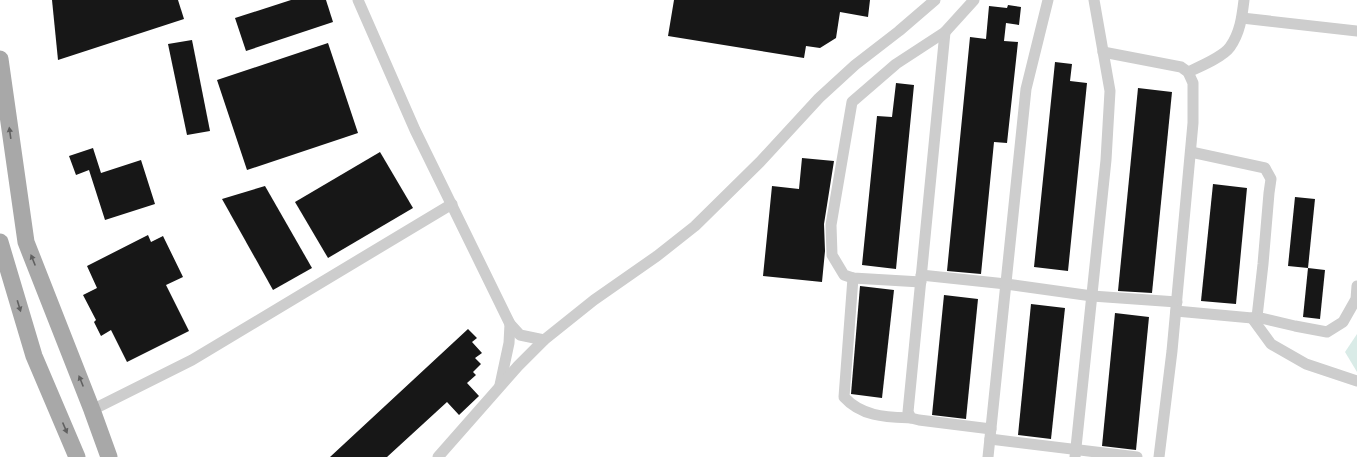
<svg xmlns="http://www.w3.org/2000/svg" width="1357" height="457" font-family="Signika,sans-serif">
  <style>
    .green { fill: #d9ebe7 }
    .building { fill: #171717 }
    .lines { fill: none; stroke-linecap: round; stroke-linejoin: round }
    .minor { stroke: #cdcdcd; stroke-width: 11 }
    .primary { stroke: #a8a8a8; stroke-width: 17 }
    .oneway { fill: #606060 }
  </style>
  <rect width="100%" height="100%" fill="#fff"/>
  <!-- green -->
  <path class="green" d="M1357,334V372L1345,352Z"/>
  <!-- building -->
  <g class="building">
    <path d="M52,0H178L184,19L58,60Z"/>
    <path d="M291,0H326L333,22L246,51L235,18Z"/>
    <path d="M674,0H870L868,17L840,12L836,38L820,48L806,46L804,58L668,36Z"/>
    <path d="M1008,5L1021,7L1019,25L1006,23L1004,41L1018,42L1007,143L994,142L981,274L947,271L970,37L986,39L989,6L1007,8Z"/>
    <path d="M192,40L210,131L187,135L168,44Z"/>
    <path d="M328,43L358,133L247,170L217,80Z"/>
    <path d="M1055,62L1072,64L1070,81L1087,83L1068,271L1034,267Z"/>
    <path d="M896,83L914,85L896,269L862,265L877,116L892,117Z"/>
    <path d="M1138,88L1172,92L1152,293L1118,291Z"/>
    <path d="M93,148L101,173L141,160L155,204L105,220L89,170L76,175L69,156Z"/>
    <path d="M380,152L413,208L328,258L295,202Z"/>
    <path d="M802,158L834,161L824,224L825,251L822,282L763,276L772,186L799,189Z"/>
    <path d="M1213,184L1247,188L1236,304L1201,301Z"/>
    <path d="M265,186L312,268L273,290L222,199Z"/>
    <path d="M1295,197L1315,199L1308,268L1288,266Z"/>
    <path d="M148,235L151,242L163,236L183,277L166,285L189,331L127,362L111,330L101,336L94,322L96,320L83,295L97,288L87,266Z"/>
    <path d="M1308,268L1325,270L1320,319L1303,317Z"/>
    <path d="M860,286L894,290L882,398L851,394Z"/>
    <path d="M944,295L978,299L966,419L932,415Z"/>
    <path d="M1031,304L1065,308L1051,439L1018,435Z"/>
    <path d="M1115,313L1149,317L1136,450L1102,446Z"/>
    <path d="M468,329L477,338L472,342L482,353L475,358L481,364L473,372L476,375L467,383L479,396L459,415L447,402L387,457H330Z"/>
  </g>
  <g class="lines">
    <!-- minor -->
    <g class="minor">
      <path d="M358,0L415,130L510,324L520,335L544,340"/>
      <path d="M1242,18L1357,31"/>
      <path d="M945,32L908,412L911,418L919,420L991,429"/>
      <path d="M1103,52L1181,67L1188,72L1193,83V123L1172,351L1159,457"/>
      <path d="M1188,72C1199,67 1223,57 1230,47C1240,33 1242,17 1244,0"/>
      <path d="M921,275L1006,284L1092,296L1177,302"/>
      <path d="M853,278L844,397C862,417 887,417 911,418"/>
      <path d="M921,282L853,278L844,275L832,255L831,225L852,102L896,64L945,32L974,0"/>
      <path d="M1176,311L1252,318L1257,317L1263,264L1269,193L1271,179L1265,168L1191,152"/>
      <path d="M1257,317L1295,326L1327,332L1343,322L1356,299L1357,286"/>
      <path d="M1252,318L1271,344L1306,364L1357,381"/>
      <path d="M500,385L509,343L510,324"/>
      <path d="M92,410L192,360L452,204"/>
      <path d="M990,439L1137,457"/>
      <path d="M438,457L518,366L544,340L594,300L657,256L695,226L760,162L819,98L855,65L899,31L935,0"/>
      <path d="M988,457L1026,89L1048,0"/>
      <path d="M1075,457L1106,160L1110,91L1094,0"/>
    </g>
    <!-- primary -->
    <g class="primary">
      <path d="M0,59L26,242L92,410L109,457"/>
      <path d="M0,242L34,356L77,457"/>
    </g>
  </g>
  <!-- one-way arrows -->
  <defs><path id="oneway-solid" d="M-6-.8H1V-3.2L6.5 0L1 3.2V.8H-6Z"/></defs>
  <g class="oneway">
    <use href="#oneway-solid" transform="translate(10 133) rotate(-98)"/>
    <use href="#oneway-solid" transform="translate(33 260) rotate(-112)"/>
    <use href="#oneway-solid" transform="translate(19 306) rotate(73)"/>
    <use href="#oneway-solid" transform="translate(81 381) rotate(-112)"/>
    <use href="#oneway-solid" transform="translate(65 428) rotate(67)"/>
  </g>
</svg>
